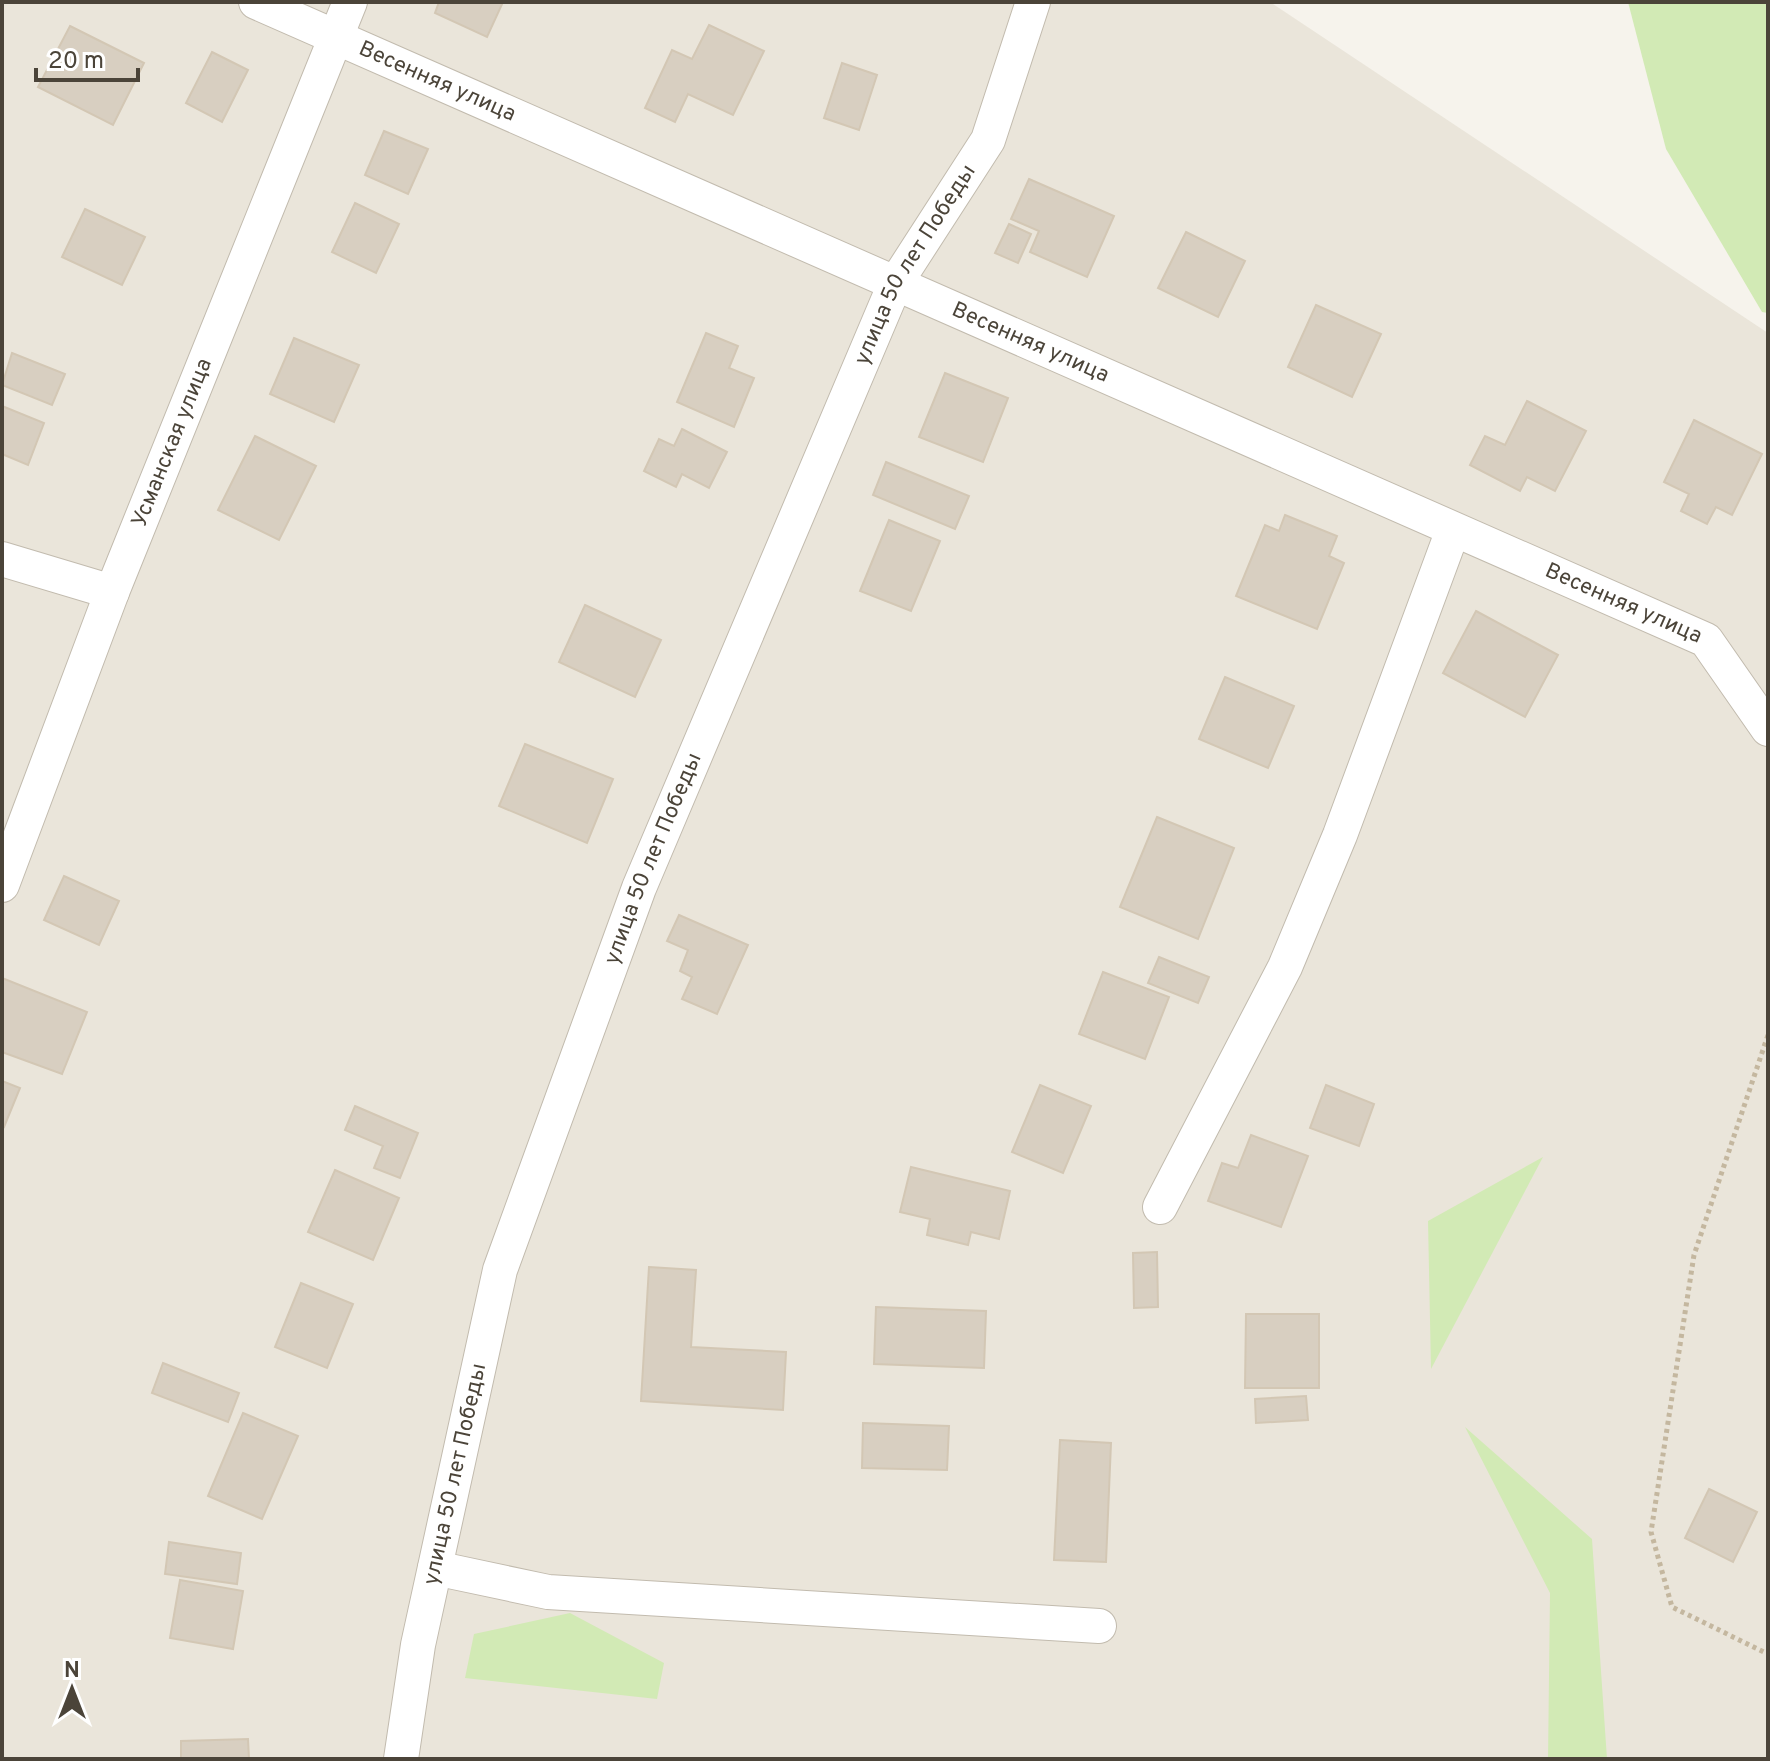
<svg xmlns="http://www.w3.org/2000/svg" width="1770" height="1761" font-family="Overpass,sans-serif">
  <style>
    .residential { fill: #eae5da }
    .green { fill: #d2eab5 }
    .building { fill: #d8cfc1; stroke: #d3c7b4; stroke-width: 2 }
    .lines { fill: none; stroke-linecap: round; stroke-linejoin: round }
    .minor-casing { stroke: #c2bbae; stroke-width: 36 }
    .path { stroke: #c4b79f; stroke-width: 5; stroke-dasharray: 4 4; stroke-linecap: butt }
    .minor { stroke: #fff; stroke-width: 34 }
    .labels { text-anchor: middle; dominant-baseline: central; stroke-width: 6; stroke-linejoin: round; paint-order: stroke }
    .street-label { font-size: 22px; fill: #4b4439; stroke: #fff }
  </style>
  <rect width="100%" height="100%" fill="#f6f3ec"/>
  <!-- residential -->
  <path class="residential" d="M2,2H1270L1768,333V1759H2Z"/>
  <!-- green -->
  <g class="green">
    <path d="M1628,2H1768V313L1762,312L1666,149Z"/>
    <path d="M1543,1157L1431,1369L1428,1221Z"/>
    <path d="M1465,1427L1592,1539L1607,1759H1548L1550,1593Z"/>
    <path d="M570,1613L664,1663L657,1699L465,1678L474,1634Z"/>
  </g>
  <!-- building -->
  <g class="building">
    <path d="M439,2H503L487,37L435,13Z"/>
    <path d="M709,25L764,51L733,115L688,94L675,122L645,108L672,50L692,59Z"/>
    <path d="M70,26L144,63L113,125L38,87Z"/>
    <path d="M212,52L248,70L222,122L186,103Z"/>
    <path d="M842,63L877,75L859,130L824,118Z"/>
    <path d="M384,131L428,149L408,194L365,175Z"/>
    <path d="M1029,179L1114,216L1087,277L1030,252L1039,231L1011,219Z"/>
    <path d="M355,203L399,224L376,273L332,252Z"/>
    <path d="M85,209L145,237L122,285L62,257Z"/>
    <path d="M1009,224L1031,234L1018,263L995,253Z"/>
    <path d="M1186,232L1245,261L1218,317L1158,288Z"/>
    <path d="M1316,305L1381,334L1352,397L1288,367Z"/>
    <path d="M706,333L738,346L729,368L754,378L734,427L677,402Z"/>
    <path d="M294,338L359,365L334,422L270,394Z"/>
    <path d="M12,353L65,374L52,405L2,385Z"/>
    <path d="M945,373L1008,398L983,462L919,437Z"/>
    <path d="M1527,401L1586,431L1555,491L1527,477L1520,491L1470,465L1485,436L1505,445Z"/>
    <path d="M2,406L44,423L28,465L2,454Z"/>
    <path d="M1694,420L1762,454L1732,515L1716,507L1707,524L1681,511L1689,494L1664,482Z"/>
    <path d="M682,429L727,452L709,488L682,474L676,487L644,471L659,439L674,446Z"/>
    <path d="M255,436L316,466L279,540L218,510Z"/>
    <path d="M886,462L969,496L955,529L873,495Z"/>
    <path d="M1285,515L1337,536L1329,556L1344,563L1317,629L1236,596L1265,525L1279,531Z"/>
    <path d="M889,520L940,541L911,611L860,591Z"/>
    <path d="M585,605L661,640L635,697L559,662Z"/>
    <path d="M1476,611L1558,655L1525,717L1443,673Z"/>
    <path d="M1225,677L1294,706L1268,768L1199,739Z"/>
    <path d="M525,744L613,779L587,843L499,806Z"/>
    <path d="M1157,817L1234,848L1198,939L1120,907Z"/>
    <path d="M64,876L119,901L99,945L44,920Z"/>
    <path d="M679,915L748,945L717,1014L682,999L692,977L680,971L688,950L667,941Z"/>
    <path d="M1159,957L1209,977L1198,1003L1148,983Z"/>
    <path d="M1103,972L1169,997L1145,1059L1079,1034Z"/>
    <path d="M2,978L87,1012L62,1074L2,1052Z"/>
    <path d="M2,1081L20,1088L4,1127L2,1126Z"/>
    <path d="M1040,1085L1091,1106L1063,1173L1012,1152Z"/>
    <path d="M1326,1085L1374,1104L1359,1146L1310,1128Z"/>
    <path d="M355,1106L418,1133L400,1178L374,1168L383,1146L345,1130Z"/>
    <path d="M1251,1135L1308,1156L1281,1227L1208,1201L1222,1163L1238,1168Z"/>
    <path d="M911,1167L1010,1191L999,1239L971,1232L968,1245L927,1235L930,1219L900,1212Z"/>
    <path d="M335,1170L399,1198L373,1260L308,1232Z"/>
    <path d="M1157,1252L1158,1307L1134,1308L1133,1253Z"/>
    <path d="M649,1267L696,1270L691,1347L786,1352L783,1410L641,1401Z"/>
    <path d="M301,1283L353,1304L327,1368L275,1347Z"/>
    <path d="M876,1307L986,1311L984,1368L874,1364Z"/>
    <path d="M1246,1314H1319V1388H1245Z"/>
    <path d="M163,1363L239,1393L228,1422L152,1393Z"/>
    <path d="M1306,1396L1308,1420L1256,1423L1255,1399Z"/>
    <path d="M243,1413L298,1436L262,1519L208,1496Z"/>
    <path d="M863,1423L949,1426L947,1470L862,1468Z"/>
    <path d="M1060,1440L1111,1443L1106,1562L1054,1560Z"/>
    <path d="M1709,1489L1757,1512L1733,1562L1685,1538Z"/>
    <path d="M169,1542L241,1553L237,1584L165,1574Z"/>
    <path d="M180,1580L243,1591L233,1649L170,1638Z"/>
    <path d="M248,1739L249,1759H181V1741Z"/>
  </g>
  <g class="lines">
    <defs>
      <g id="minor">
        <path id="s1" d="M256,2L1706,640L1768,729"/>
        <path d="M2,559L112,592"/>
        <path id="s2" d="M2,885L112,592L350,2"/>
        <path d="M1160,1207L1285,967L1340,835L1453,530"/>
        <path d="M435,1568L548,1592L1099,1626"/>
        <path id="s3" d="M401,1759L418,1645L500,1270L639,888L895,284L988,140L1033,2"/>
      </g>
    </defs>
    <!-- minor casing -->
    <use href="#minor" class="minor-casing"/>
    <!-- path -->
    <path class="path" d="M1768,1035L1694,1255L1651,1532L1672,1607L1768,1654"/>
    <!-- minor -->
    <use href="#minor" class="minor"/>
  </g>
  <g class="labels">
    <!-- street labels -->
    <g class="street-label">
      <text stroke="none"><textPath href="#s1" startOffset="198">Весенняя улица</textPath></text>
      <text stroke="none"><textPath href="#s3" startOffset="1588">улица 50 лет Победы</textPath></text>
      <text stroke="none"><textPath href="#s1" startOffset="846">Весенняя улица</textPath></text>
      <text stroke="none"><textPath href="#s2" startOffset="474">Усманская улица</textPath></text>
      <text stroke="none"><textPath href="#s1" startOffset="1494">Весенняя улица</textPath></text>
      <text stroke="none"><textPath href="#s3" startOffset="938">улица 50 лет Победы</textPath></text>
      <text stroke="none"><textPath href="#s3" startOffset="290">улица 50 лет Победы</textPath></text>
    </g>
  </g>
  <!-- border -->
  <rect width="1770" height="1761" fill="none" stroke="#4b4439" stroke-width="8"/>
  <!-- north arrow -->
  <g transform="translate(72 1689)" stroke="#ffffff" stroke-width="6" paint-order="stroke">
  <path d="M0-6L14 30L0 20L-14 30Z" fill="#4b4439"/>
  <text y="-12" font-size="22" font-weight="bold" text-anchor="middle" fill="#4b4439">N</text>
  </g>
  <!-- scale -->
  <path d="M36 68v12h102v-12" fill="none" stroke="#4b4439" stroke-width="4"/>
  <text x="48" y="68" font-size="24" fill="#4b4439" stroke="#ffffff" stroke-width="6" paint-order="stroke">20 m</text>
</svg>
